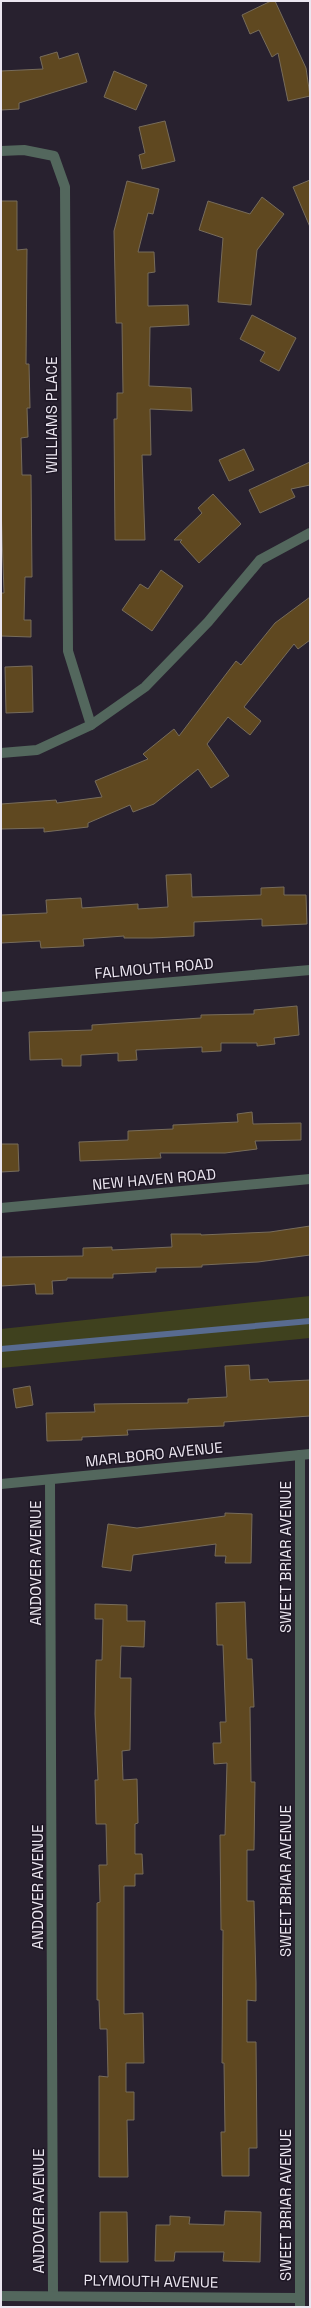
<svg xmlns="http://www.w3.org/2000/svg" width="311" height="2308" font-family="'Space Grotesk',sans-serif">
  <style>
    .green { fill: #3f411e }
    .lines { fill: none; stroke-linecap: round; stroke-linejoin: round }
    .stream { stroke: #586b90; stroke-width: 6 }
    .building { fill: #5f4820; stroke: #776c5b }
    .minor { stroke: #53675d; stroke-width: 10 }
    .labels { text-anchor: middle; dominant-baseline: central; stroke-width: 3; stroke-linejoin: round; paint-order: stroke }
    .street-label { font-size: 15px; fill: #ebe6f0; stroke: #1e1725 }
  </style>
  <rect width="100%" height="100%" fill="#28212f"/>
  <!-- green -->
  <path class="green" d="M310,1296V1338L1,1368V1329Z"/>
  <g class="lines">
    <!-- stream -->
    <path class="stream" d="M1,1349L310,1321"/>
  </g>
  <!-- building -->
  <g class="building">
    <path d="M271,1H275L306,68L310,96L288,101L278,53L272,57L259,30L250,34L242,15Z"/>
    <path d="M57,52L59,59L78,53L87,82L19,103V109L1,110V71L43,69L40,57Z"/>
    <path d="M114,71L147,85L136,110L104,97Z"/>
    <path d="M165,121L175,161L142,169L139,155L145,153L139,127Z"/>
    <path d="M310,180V227L293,187Z"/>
    <path d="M127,181L159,189L153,214L148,213L138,252H154L155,272L148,273V306L188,305L189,325L150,327L149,386L191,388L192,411L150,409L151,455H142L145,540H115L114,419H117V393H123L122,323H116L114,231Z"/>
    <path d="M262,197L284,214L257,250L251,305L218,302L223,238L199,230L208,201L250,214Z"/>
    <path d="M1,201H17V250L27,249L26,364H29L30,408H27L28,437L21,438L22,475H31L32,577H25L24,620H31V637L1,636V593H4L1,506Z"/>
    <path d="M252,315L296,338L279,371L260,361L265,352L240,339Z"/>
    <path d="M244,449L254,470L229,481L219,460Z"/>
    <path d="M310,462V485L291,489L295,497L260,513L249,490Z"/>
    <path d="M213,494L241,524L199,563L180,542L182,540H174L202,513L198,508Z"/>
    <path d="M161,570L183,586L152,631L122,610L140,584L148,589Z"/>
    <path d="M310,597V640L298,649L294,644L244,707L261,721L250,735L228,717L207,744L229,776L211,788L198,769L154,804L133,812L130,805L88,823V827L44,832V828L1,829V804L56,800L57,803L102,797L95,781L148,759L143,754L174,729L179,736L236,661L241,665L275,623Z"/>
    <path d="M29,666H32L33,712L6,713L5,667Z"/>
    <path d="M191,874L192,897L261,895V888L284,887V895H306L307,924L262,926V919L194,922V936L152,938H124V936L83,939L84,946L41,948L40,941L1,943V915L47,913L46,900L81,898L82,908L138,904V909L168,907L166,875Z"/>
    <path d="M297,1006L299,1035L274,1038L275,1044L257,1046V1043H221V1051L202,1052V1047L136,1050L137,1060L118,1061V1053L81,1055V1066H62V1059L30,1060L29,1032L92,1030V1025L201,1018V1015L254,1014V1010Z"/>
    <path d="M252,1112L253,1124L301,1123V1140L255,1141L257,1149L225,1153H160L161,1158L80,1161L79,1142L128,1140V1131L173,1129V1125L238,1122L237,1114Z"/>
    <path d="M1,1144H18L19,1171L1,1172Z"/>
    <path d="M310,1226V1255L258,1262L202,1265V1267L156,1268V1272L113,1274V1278H67V1280L52,1281L53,1294H36L35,1284L1,1286V1257L83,1256V1248L112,1247V1250L172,1247L171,1234H201V1235L270,1232Z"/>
    <path d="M249,1365L250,1380L268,1379L269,1382L310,1380V1416L224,1422V1426L127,1430L128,1435L82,1437V1440L47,1441L46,1413L95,1412L94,1404L188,1403V1399L227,1397L225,1366Z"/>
    <path d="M30,1386L33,1405L16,1408L13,1389Z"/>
    <path d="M225,1513L252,1514L251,1563H225L226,1556H215L216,1544L133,1555L131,1571L102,1567L108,1524L137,1528L225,1516Z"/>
    <path d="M245,1602L247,1659H252L254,1707H250L251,1782H255L254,1850H247V1901H254L256,1983V2001L247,2000V2042H256L257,2148H249V2176H222L221,2132H225L224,2063H222L223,1930H221L220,1835H225L227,1763L214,1764L213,1743H221L220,1722H226L223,1645H217L216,1603Z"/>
    <path d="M95,1604L127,1605V1621H145L144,1647L121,1646L120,1678H131L130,1750L122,1751L123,1780L137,1779L138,1823L135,1824V1854H142L143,1874H135V1886H124V2014L143,2013L144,2063H126V2092H134V2120H127L128,2177H99V2076L108,2077L107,2029H100L99,2000H97V1903L100,1902L99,1865H107L106,1824H96L95,1780H98L95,1714L96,1660H102L103,1619H95Z"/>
    <path d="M225,2211L261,2212L260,2262L223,2261L224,2252H175L174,2261H155L156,2225H170V2216L190,2217L189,2224L224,2225Z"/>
    <path d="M100,2212H127L128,2262H100Z"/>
  </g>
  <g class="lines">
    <!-- minor -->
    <g class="minor">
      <path d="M1,151L24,150L54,156L65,187L68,651L91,725"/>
      <path d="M1,753L37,750L91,725L145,687L208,622L260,560L310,533"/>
      <path d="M1,997L310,970"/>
      <path d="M1,1208L310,1179"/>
      <path d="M300,1455V2307"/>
      <path d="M50,1480L53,2294"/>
      <path d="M1,1484L310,1454"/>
      <path d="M1,2296L300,2298"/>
    </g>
  </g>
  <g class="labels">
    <!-- street labels -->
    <g class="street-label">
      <text transform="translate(51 415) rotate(-90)">WILLIAMS PLACE</text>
      <text transform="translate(154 968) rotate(-5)">FALMOUTH ROAD</text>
      <text transform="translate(154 1179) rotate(-5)">NEW HAVEN ROAD</text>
      <text transform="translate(154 1454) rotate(-6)">MARLBORO AVENUE</text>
      <text transform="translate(285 1557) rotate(-90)">SWEET BRIAR AVENUE</text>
      <text transform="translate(35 1563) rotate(-90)">ANDOVER AVENUE</text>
      <text transform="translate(285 1881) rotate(-90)">SWEET BRIAR AVENUE</text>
      <text transform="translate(37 1887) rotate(-90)">ANDOVER AVENUE</text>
      <text transform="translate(285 2205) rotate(-90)">SWEET BRIAR AVENUE</text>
      <text transform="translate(38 2211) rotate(-90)">ANDOVER AVENUE</text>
      <text transform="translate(151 2281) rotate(1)">PLYMOUTH AVENUE</text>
    </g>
  </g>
  <!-- border -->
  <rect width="311" height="2308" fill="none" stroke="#ebe6f0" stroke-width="4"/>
</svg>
